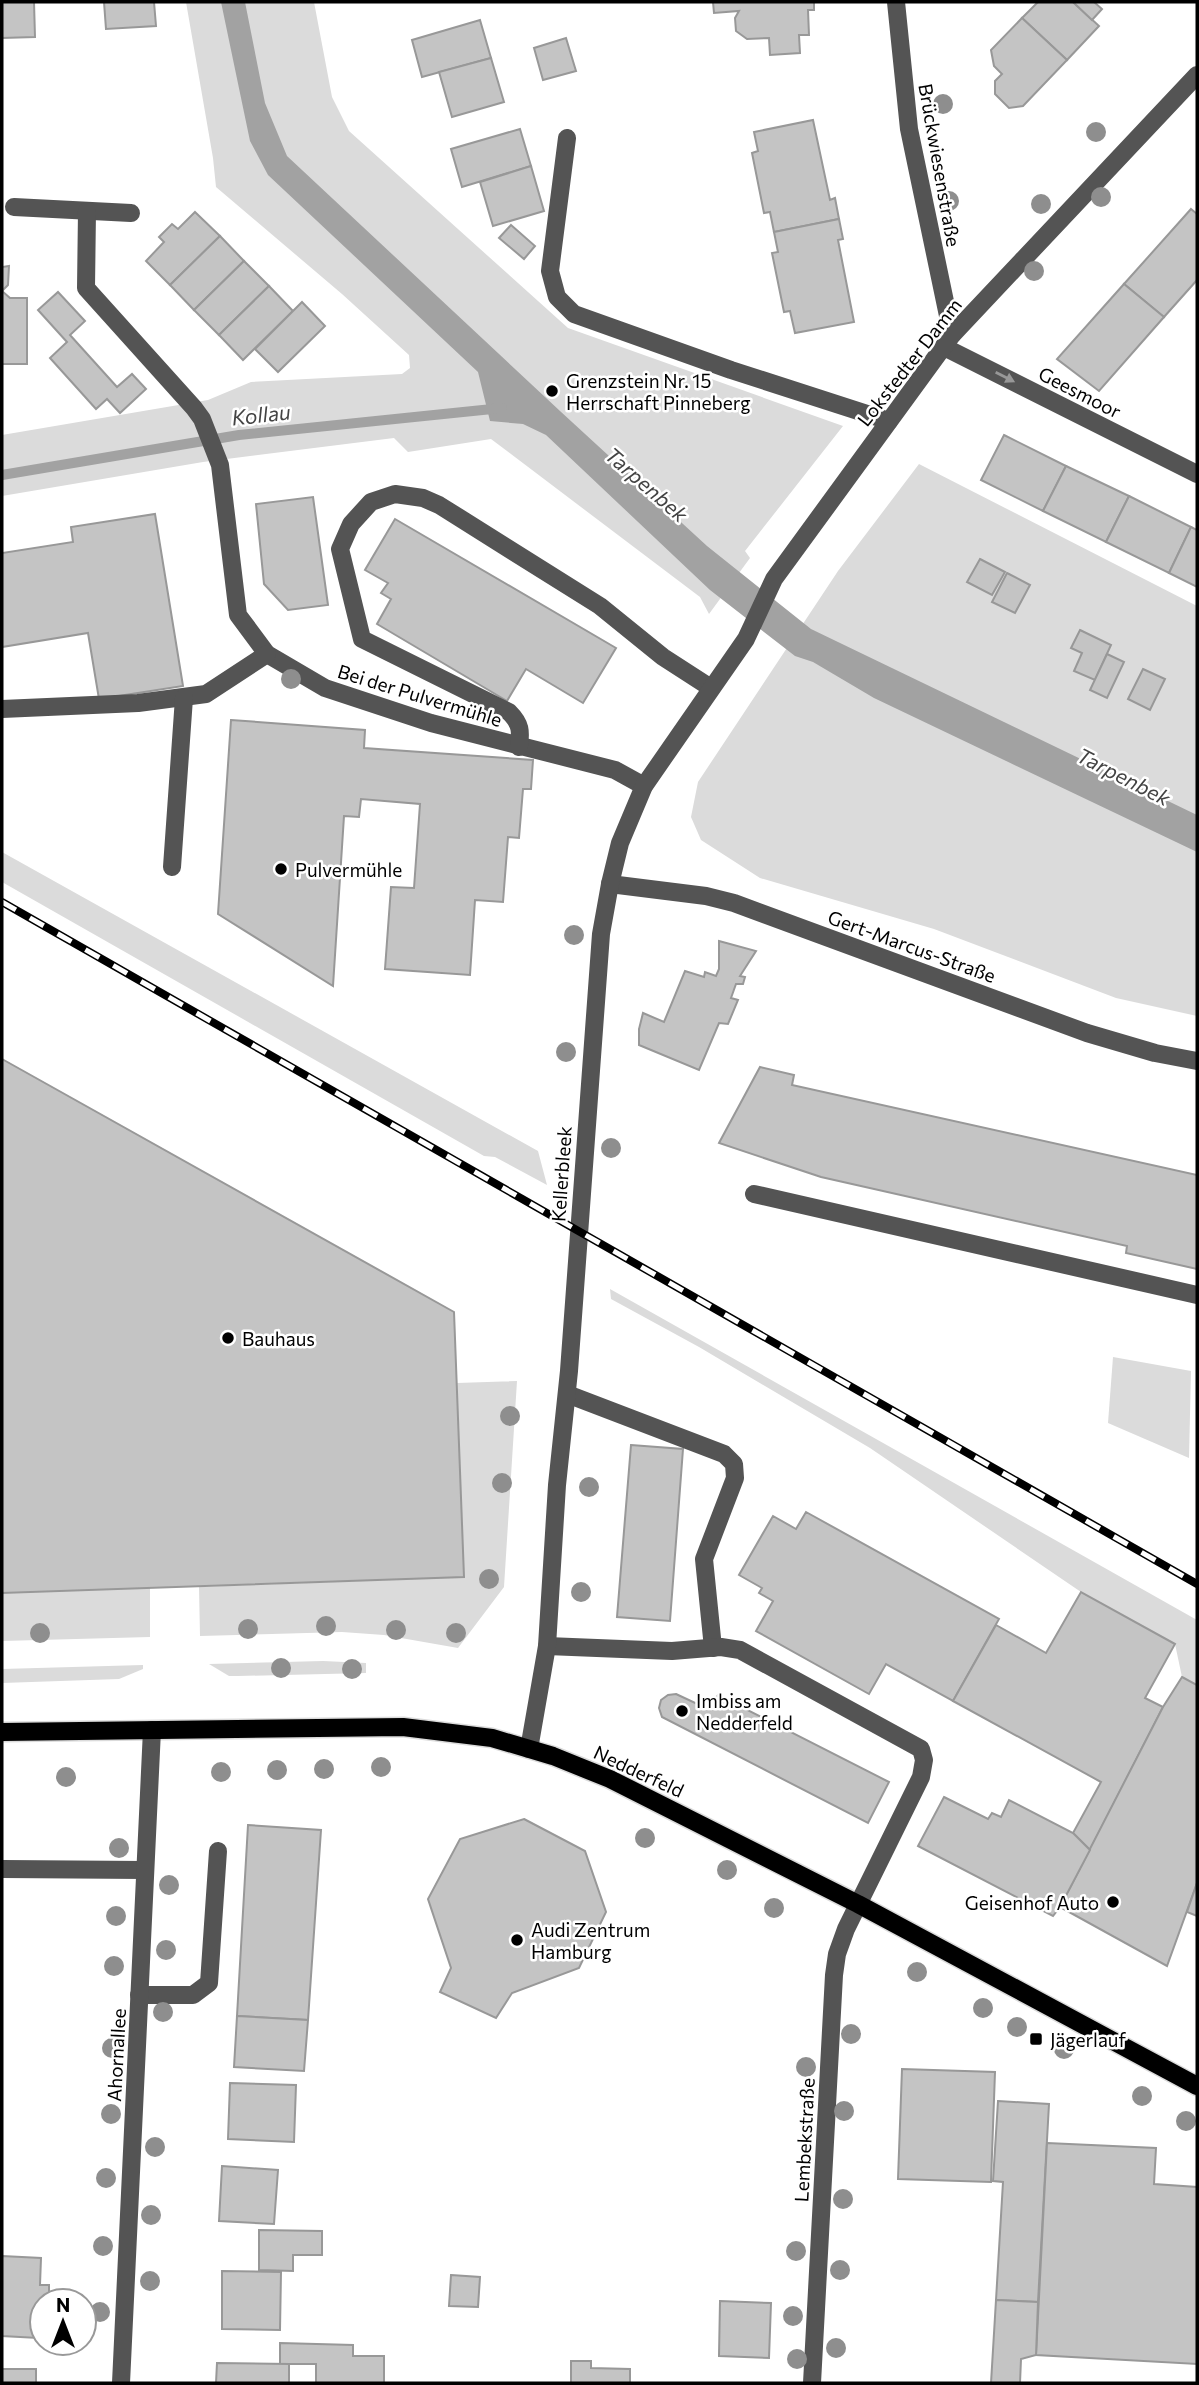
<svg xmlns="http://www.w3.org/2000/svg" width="1199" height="2385" font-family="Commissioner,sans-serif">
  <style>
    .green { fill: #dbdbdb }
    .water { fill: #a2a2a2 }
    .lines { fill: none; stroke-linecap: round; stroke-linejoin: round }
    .stream { stroke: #a2a2a2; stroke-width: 10 }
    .building { fill: #c4c4c4; stroke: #989898; stroke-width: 2 }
    .major-casing { stroke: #dbdbdb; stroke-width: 21 }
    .minor { stroke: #545454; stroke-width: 18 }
    .major { stroke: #000; stroke-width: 18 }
    .rail-casing { stroke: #000; stroke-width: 8 }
    .rail { stroke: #fff; stroke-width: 5; stroke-dasharray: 16; stroke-linecap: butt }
    .tree { fill: #8e8e8e }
    .oneway { fill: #989898 }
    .poi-dot { fill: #000; stroke: #fff; stroke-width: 2.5 }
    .labels { text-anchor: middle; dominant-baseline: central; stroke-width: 5; stroke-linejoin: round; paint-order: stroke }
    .street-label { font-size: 19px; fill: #000; stroke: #fff }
    .poi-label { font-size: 19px; fill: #000; stroke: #fff; text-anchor: start }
    .water-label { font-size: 21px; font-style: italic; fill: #434343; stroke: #fff }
  </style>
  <rect width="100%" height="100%" fill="#fff"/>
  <!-- green -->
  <g class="green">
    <path d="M186,2H314L332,97L349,131L568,328L843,426L745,551L750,558L709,614L700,597L491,439L408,452L394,438L203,462L2,496V435L208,400L251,382L402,374L410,368L409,355L342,294L216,187L213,158Z"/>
    <path d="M919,464L1197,606V1016L1116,998L934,929L760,878L701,840L691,817L698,782L838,571Z"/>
    <path d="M2,852L538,1151L547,1185L495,1157L484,1156L2,882Z"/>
    <path d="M610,1289L1197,1620V1685L1182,1677L1175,1644L1081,1592L870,1448L699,1347L611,1299Z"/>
    <path d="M1113,1357L1191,1371L1189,1458L1108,1423Z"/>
    <path d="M517,1381L504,1587L458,1648L384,1635L342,1632L200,1636L199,1587L464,1577L457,1383Z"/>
    <path d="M150,1588V1637L2,1641V1593Z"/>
    <path d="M323,1661L366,1663V1673L238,1676H229L209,1664Z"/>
    <path d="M143,1665V1669L119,1679L2,1683V1669Z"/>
  </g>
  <!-- water -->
  <path class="water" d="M221,2H245L265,103L287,156L560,411L707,546L811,629L1197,815V852L874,698L813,662L795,656L710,590L546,435L523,424L490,421L478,372L268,175L250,141Z"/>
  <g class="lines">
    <!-- stream -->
    <path class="stream" d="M2,475L239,435L502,408"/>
  </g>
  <!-- building -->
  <g class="building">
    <path d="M2,2H34L35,37L2,38Z"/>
    <path d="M104,2H154L156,26L106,29Z"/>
    <path d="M713,2H814V10H808L809,35H799L800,53L770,55L769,38L747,39L736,31L735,18L739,11L714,13Z"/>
    <path d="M1038,2H1073L1099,26L1067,60L1022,18Z"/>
    <path d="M1073,2H1094L1102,9L1092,20Z"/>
    <path d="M1022,18L1067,60L1023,106L1009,108L995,94V81L1002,74L994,66L991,50Z"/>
    <path d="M480,20L491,58L422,77L412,40Z"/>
    <path d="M566,38L576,71L543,80L534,48Z"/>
    <path d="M491,58L504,102L452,117L439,72Z"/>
    <path d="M813,120L830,200L835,198L839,219L774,232L770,212L764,213L752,153L758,151L754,132Z"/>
    <path d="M520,129L531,166L462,187L451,149Z"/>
    <path d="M531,166L544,211L493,226L480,182Z"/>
    <path d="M1191,209L1197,214V280L1164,317L1124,284Z"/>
    <path d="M195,212L220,236L170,285L146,261L164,242L159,237L172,224L178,229Z"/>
    <path d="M839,219L843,239L838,240L854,322L795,333L790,311L784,312L772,253L778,252L774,232Z"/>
    <path d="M511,225L535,246L524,259L499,238Z"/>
    <path d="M220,236L244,261L194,310L170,285Z"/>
    <path d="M244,261L269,286L219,335L194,310Z"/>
    <path d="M9,266L8,285L2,291L10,298H27V364H2V267Z"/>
    <path d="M1124,284L1164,317L1099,391L1057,359Z"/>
    <path d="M269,286L293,311L243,360L219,335Z"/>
    <path d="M58,292L85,321L70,335L117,387L132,374L146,389L120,413L107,399L96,409L50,358L67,342L38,310Z"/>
    <path d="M302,302L325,326L278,372L255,349Z"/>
    <path d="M1004,435L1066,466L1043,511L981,480Z"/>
    <path d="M1066,466L1129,496L1106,542L1043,511Z"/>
    <path d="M1129,496L1191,527L1169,573L1106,542Z"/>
    <path d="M313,497L328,605L288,610L264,584L256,504Z"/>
    <path d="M155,514L183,686L99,699L88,633L2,647V553L73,542L71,527Z"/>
    <path d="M395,519L616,648L583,703L526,669L507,701L377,624L391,599L381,593L388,583L365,570Z"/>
    <path d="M1191,527L1197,530V587L1169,573Z"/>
    <path d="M980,559L1005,572L992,595L967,582Z"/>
    <path d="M1007,573L1030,585L1015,613L992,602Z"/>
    <path d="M1080,630L1111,645L1095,680L1074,671L1082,653L1071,648Z"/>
    <path d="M1107,654L1124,662L1107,698L1090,690Z"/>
    <path d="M1143,669L1165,679L1150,710L1128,699Z"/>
    <path d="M231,720L365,730L364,748L533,760L531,789H523L519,838L508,837L503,902L475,900L470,975L385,969L391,887L414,888L420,804L361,799L359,817L344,816L333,986L218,914Z"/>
    <path d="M719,941L756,951L740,976L745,977L743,984H736L731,998L738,1000L728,1024L719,1023L699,1070L639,1045V1029L643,1013L664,1022L685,971L704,977L705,972L716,976L719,969Z"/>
    <path d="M2,1059L454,1312L464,1577L2,1593Z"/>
    <path d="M760,1067L794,1075L792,1085L1197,1175V1269L1126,1253L1127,1246L821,1177L719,1143Z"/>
    <path d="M631,1445L683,1449L670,1621L617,1617Z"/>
    <path d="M806,1512L999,1619L953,1701L886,1664L869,1694L756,1631L773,1601L759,1593L762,1588L739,1575L773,1516L796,1529Z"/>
    <path d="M1081,1592L1175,1644L1145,1698L1163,1707L1090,1850L1073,1833L1101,1782L953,1701L996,1625L1046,1653Z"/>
    <path d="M1182,1677L1197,1685V1883L1167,1966L1060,1907L1163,1707Z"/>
    <path d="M676,1694L710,1710L718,1695L889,1782L868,1823L662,1717L659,1708L661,1700L668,1695Z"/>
    <path d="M944,1797L988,1819L992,1813L1001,1817L1009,1800L1073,1833L1090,1850L1060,1907L1053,1916L918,1846Z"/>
    <path d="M524,1819L585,1851L606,1912L579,1968L512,1993L496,2018L440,1992L451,1968L428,1899L460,1839Z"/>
    <path d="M248,1825L321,1830L308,2020L237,2016Z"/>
    <path d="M1197,1883V1916L1187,1912Z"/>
    <path d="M237,2016L308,2020L304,2071L234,2067Z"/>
    <path d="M902,2069L995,2072L991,2182L898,2179Z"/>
    <path d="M230,2083L296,2085L294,2142L228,2139Z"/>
    <path d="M998,2101L1049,2104L1038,2302L996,2300L1003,2182L993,2181Z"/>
    <path d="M1047,2143L1156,2148L1154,2184L1197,2187V2364L1036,2355Z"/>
    <path d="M222,2166L278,2170L274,2224L219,2221Z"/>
    <path d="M259,2230L322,2231V2255H293V2271L259,2270Z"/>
    <path d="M2,2256L41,2258L40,2285H49V2301L39,2302L38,2338L2,2336Z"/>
    <path d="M222,2271L281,2272L280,2330L222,2329Z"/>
    <path d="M451,2275L480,2277L478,2307L449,2306Z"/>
    <path d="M996,2300L1038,2302L1036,2355L1021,2359L1020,2383H991Z"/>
    <path d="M720,2301L771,2303L769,2358L719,2356Z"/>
    <path d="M280,2343L353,2345V2356H384V2383H316V2364H280Z"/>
    <path d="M571,2361H591V2368L630,2369V2383H571Z"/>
    <path d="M217,2363L289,2364V2383H216Z"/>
    <rect x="2" y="2369" width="34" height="14"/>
  </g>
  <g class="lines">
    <defs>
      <path id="major" d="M2,1732L403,1727L492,1738L553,1756L610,1779L858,1904L1197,2086"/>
    </defs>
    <!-- major casing -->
    <use href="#major" class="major-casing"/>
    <!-- minor -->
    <g class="minor">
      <path d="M896,2L909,129L952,335"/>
      <path d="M567,138L550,271L557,297L574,314L731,370L889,421"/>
      <path d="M14,207L131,213"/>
      <path d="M87,211L86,288L194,408L202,419L220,465L238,615L267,654L325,688L431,723L615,770L644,786"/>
      <path d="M944,347L1197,474"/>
      <path d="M2,709L138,703L206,694L267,654"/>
      <path d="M519,747C521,731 521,724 509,712L362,639L340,549L351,524L371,502L395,494L423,498L439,505L600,606L663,657L711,688"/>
      <path d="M172,867L184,698"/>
      <path d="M610,884L706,896L734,903L1087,1033L1155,1053L1197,1061"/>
      <path d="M754,1194L1197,1295"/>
      <path d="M567,1394L724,1454L734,1464L735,1478L704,1559L713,1648"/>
      <path d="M547,1646L672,1651L721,1647L740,1650L921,1749L924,1760L921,1777L846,1929L837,1954L834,1975L812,2383"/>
      <path d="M529,1749L547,1646L557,1485L569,1371L601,934L610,884L620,843L644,786L746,639L774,579L952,335L1197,75"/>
      <path d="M2,1869L145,1870"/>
      <path d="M139,1995H193L209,1983L218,1851"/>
      <path d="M121,2383L152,1730"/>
    </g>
    <!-- major -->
    <use href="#major" class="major"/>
    <defs>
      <path id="rail" d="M2,902L1197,1584"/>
    </defs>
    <!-- rail casing -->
    <use href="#rail" class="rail-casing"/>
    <!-- rail -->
    <use href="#rail" class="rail"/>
  </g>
  <!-- trees -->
  <g class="tree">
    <circle cx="943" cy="104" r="10"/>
    <circle cx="1096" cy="132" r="10"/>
    <circle cx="1101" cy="197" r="10"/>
    <circle cx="949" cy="201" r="10"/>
    <circle cx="1041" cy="204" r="10"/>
    <circle cx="1034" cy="271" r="10"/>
    <circle cx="291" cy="679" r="10"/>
    <circle cx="574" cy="935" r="10"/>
    <circle cx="566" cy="1052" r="10"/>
    <circle cx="611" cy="1148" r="10"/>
    <circle cx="510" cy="1416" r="10"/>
    <circle cx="502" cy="1483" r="10"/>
    <circle cx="589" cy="1487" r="10"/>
    <circle cx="489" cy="1579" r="10"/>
    <circle cx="581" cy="1592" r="10"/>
    <circle cx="326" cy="1626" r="10"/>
    <circle cx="248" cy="1629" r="10"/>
    <circle cx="396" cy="1630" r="10"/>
    <circle cx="40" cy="1633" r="10"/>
    <circle cx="456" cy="1633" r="10"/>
    <circle cx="281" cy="1668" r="10"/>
    <circle cx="352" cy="1669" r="10"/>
    <circle cx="381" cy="1767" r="10"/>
    <circle cx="324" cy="1769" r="10"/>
    <circle cx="277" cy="1770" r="10"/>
    <circle cx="221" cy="1772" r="10"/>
    <circle cx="66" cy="1777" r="10"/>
    <circle cx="645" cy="1838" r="10"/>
    <circle cx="119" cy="1848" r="10"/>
    <circle cx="727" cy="1870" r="10"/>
    <circle cx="169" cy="1885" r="10"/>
    <circle cx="774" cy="1908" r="10"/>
    <circle cx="116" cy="1916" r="10"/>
    <circle cx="166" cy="1950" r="10"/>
    <circle cx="114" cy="1966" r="10"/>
    <circle cx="917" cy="1972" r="10"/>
    <circle cx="983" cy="2008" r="10"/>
    <circle cx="163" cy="2012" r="10"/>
    <circle cx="1017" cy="2027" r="10"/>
    <circle cx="851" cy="2034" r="10"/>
    <circle cx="112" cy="2048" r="10"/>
    <circle cx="1064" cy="2049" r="10"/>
    <circle cx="806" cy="2067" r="10"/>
    <circle cx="1142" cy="2096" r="10"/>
    <circle cx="844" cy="2111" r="10"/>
    <circle cx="111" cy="2114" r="10"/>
    <circle cx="1186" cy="2121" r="10"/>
    <circle cx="155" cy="2147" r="10"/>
    <circle cx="106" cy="2178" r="10"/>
    <circle cx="843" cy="2199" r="10"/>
    <circle cx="151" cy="2215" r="10"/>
    <circle cx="103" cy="2246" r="10"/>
    <circle cx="796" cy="2251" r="10"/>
    <circle cx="840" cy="2270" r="10"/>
    <circle cx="150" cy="2281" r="10"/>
    <circle cx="100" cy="2312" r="10"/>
    <circle cx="793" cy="2316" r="10"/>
    <circle cx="836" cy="2348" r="10"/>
    <circle cx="797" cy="2359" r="10"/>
  </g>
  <!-- one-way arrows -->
  <defs><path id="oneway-solid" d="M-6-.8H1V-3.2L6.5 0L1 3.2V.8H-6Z" transform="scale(1.75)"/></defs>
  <use class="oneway" href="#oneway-solid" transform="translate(1005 377) rotate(27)"/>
  <!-- markers -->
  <g class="poi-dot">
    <circle cx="552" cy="391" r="7"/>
    <circle cx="281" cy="869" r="7"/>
    <circle cx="228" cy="1338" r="7"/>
    <circle cx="682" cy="1711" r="7"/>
    <circle cx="1113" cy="1902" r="7"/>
    <circle cx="517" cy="1940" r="7"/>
    <rect x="1029" y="2032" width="14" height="14" rx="3.5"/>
  </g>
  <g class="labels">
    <!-- street labels -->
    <g class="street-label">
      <text transform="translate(940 165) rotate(80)">Brückwiesenstraße</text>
      <text transform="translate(909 362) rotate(-52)">Lokstedter Damm</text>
      <text transform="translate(1080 392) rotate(27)">Geesmoor</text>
      <text transform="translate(420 695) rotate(17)">Bei der Pulvermühle</text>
      <text transform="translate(912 946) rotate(20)">Gert-Marcus-Straße</text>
      <text transform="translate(561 1174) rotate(-86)">Kellerbleek</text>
      <text transform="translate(639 1771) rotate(25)">Nedderfeld</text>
      <text transform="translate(116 2055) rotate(-87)">Ahornallee</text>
      <text transform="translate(804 2140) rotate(-87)">Lembekstraße</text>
    </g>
    <!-- poi labels -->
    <g class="poi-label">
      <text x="566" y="380">Grenzstein Nr. 15<tspan x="566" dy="22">Herrschaft Pinneberg</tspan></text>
      <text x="295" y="869">Pulvermühle</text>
      <text x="242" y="1338">Bauhaus</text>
      <text x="696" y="1700">Imbiss am<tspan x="696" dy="22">Nedderfeld</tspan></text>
      <text x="1099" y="1902" text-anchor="end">Geisenhof Auto</text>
      <text x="531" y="1929">Audi Zentrum<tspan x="531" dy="22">Hamburg</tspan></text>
      <text x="1050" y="2039">Jägerlauf</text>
    </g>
    <!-- water labels -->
    <g class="water-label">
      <text transform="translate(261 414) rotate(-6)">Kollau</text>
      <text transform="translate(647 484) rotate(41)">Tarpenbek</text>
      <text transform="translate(1124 776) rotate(27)">Tarpenbek</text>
    </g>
  </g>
  <!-- border -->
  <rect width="1199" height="2385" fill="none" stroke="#000000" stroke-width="7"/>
  <!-- north arrow -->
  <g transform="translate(63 2322)"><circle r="33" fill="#ffffff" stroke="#999999" stroke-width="2"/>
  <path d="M0-5L12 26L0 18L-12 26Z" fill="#000000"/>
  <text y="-10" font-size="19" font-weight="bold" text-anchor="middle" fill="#000000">N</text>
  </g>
</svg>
